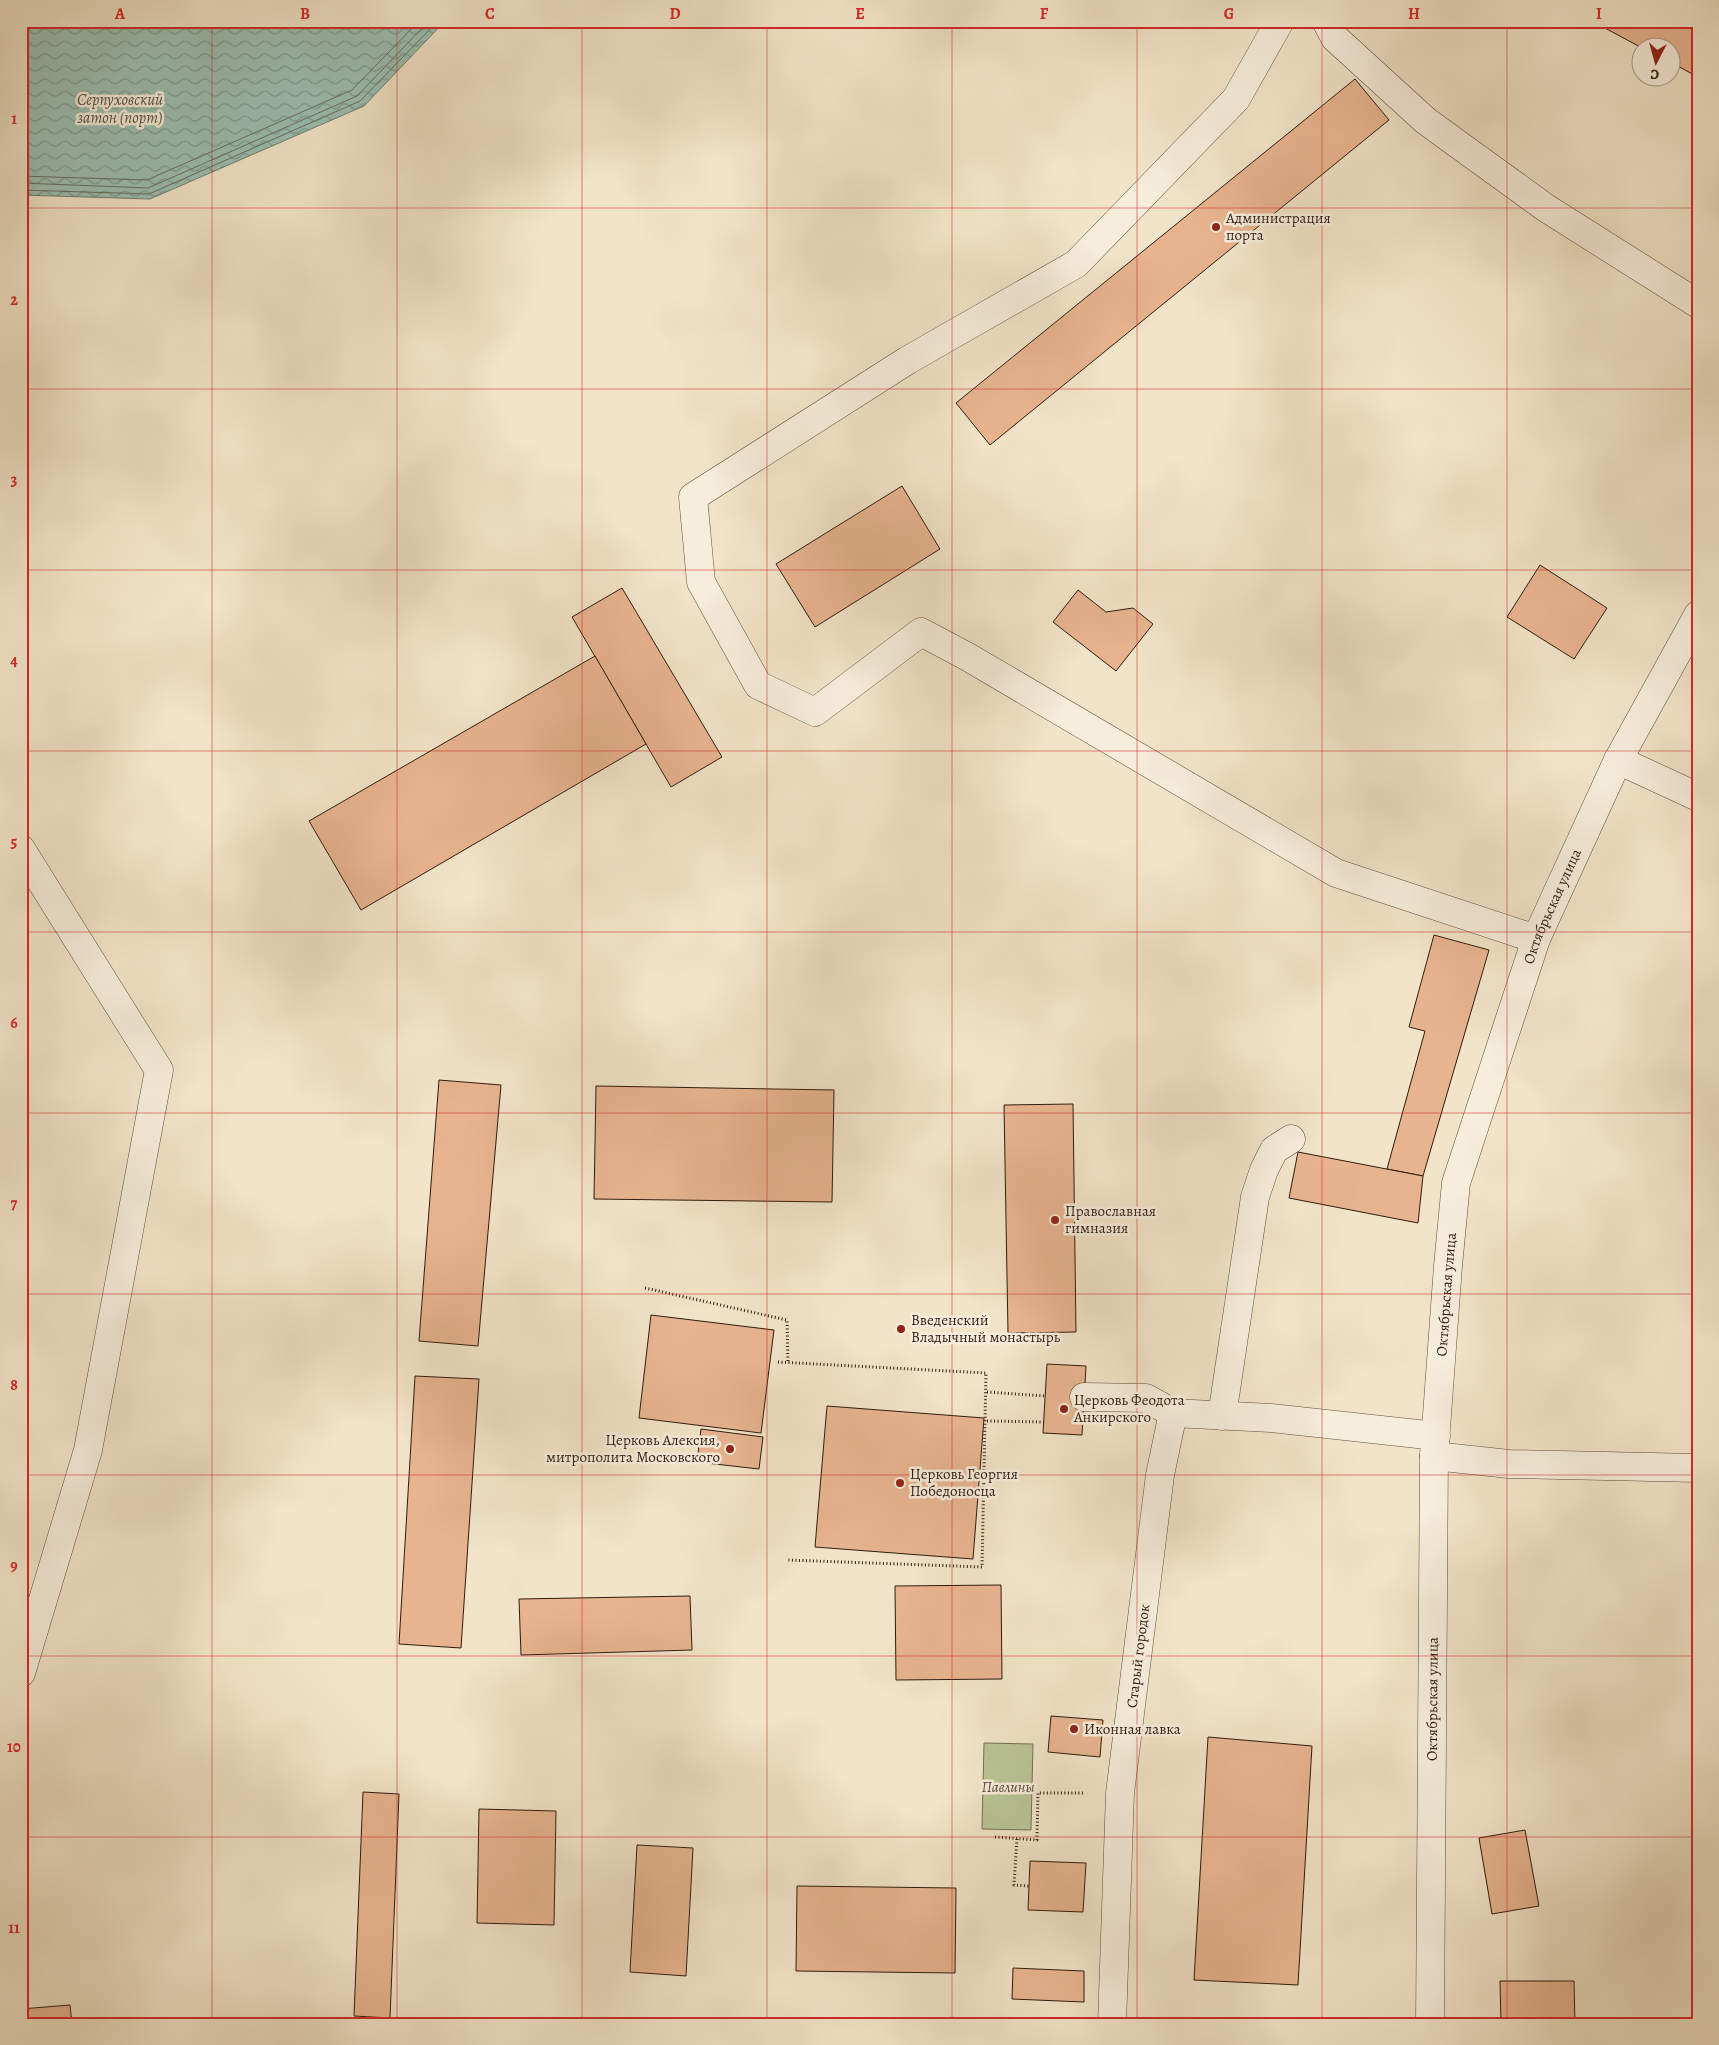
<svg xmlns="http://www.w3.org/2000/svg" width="1719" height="2045" font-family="Alegreya,serif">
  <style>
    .green { fill: #b9c496; stroke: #747052 }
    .water { fill: url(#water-waves); stroke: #707d71 }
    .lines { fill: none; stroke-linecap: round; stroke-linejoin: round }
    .shore { stroke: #666d60; stroke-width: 1 }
    .building { fill: #e7b48f; stroke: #301b0f }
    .minor-casing { stroke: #604d3d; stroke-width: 29 }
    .path { stroke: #301b0f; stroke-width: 3; stroke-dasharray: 1 2.5; stroke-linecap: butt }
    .minor { stroke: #f6eddb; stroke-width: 28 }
    .grid { fill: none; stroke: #d62828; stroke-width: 1; stroke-opacity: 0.55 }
    .poi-dot { fill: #8f2418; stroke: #f6eddb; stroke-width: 2 }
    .labels { text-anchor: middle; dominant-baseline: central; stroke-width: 5; stroke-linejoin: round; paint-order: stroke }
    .poi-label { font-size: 15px; fill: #301b0f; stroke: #f6eddb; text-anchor: start }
    .street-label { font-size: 15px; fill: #301b0f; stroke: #f6eddb }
    .park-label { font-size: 15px; font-style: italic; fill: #594e38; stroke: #f6eddb }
    .water-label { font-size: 16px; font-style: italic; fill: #555448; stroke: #f6eddb }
    .neatline { fill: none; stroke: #d62828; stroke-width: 2 }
    .grid-label { font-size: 16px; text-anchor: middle; font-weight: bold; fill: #d62828 }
  </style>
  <defs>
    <pattern id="water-waves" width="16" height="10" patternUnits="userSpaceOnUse" patternTransform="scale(1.25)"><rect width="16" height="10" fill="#9bbfb2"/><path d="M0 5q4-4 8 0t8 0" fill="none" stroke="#7f9a8f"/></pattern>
  </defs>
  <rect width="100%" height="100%" fill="#f1e4c8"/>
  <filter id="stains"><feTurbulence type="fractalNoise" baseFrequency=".004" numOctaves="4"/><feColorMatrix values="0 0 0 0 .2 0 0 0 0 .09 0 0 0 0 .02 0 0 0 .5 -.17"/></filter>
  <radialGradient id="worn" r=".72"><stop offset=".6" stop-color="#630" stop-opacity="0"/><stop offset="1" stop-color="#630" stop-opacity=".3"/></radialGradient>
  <!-- green -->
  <path class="green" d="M984,1743L1033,1744L1031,1830L982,1829Z"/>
  <!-- water -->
  <path class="water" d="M21,21H445L364,106L150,199L21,195Z"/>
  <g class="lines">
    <!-- shore -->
    <g class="shore">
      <path d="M21,176L147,180L352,90L419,21"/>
      <path d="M21,183L148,188L357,96L429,21"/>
      <path d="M21,190L149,194L360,101L438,21"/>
    </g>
  </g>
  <!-- building -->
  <g class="building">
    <path d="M1592,21H1698V77L1672,63V48H1642Z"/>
    <path d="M1355,79L1389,120L990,445L956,403Z"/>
    <path d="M902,486L940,549L815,627L776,564Z"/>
    <path d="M1540,565L1607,608L1574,659L1507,617Z"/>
    <path d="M622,588L722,757L671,787L572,617Z"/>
    <path d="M1078,590L1106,612L1133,608L1153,624L1116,671L1053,622Z"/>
    <path d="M595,656L646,744L361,910L309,821Z"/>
    <path d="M1434,935L1489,950L1423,1176L1387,1169L1425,1031L1409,1027Z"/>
    <path d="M439,1080L501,1085L478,1346L419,1341Z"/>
    <path d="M596,1086L834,1090L832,1202L594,1199Z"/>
    <path d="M1073,1104L1076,1332L1008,1333L1004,1105Z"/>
    <path d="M1298,1152L1423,1176L1418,1223L1289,1198Z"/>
    <path d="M651,1315L774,1330L761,1433L639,1418Z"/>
    <path d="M1047,1364L1086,1366L1082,1435L1043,1433Z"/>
    <path d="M415,1376L479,1379L461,1648L399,1644Z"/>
    <path d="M827,1406L984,1418L973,1559L815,1547Z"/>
    <path d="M701,1429L763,1437L759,1469L697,1462Z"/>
    <path d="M1001,1585L1002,1679L896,1680L895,1586Z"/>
    <path d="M690,1596L692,1650L521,1655L519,1599Z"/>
    <path d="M1051,1716L1103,1720L1100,1757L1048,1752Z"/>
    <path d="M1208,1737L1312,1746L1298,1985L1194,1980Z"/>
    <path d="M363,1792L399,1794L390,2018L354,2016Z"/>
    <path d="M479,1809L556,1811L554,1925L477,1923Z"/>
    <path d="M1525,1830L1539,1906L1492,1914L1479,1838Z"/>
    <path d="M637,1845L693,1848L686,1976L630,1972Z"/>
    <path d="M1030,1861L1086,1863L1083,1912L1028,1910Z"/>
    <path d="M797,1886L956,1888L955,1973L796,1971Z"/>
    <path d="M1013,1968L1084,1971V2002L1012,1999Z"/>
    <path d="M1500,1981H1574L1575,2024H1501Z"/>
    <path d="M70,2005L72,2024H21V2009Z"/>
  </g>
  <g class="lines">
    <defs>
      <g id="minor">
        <path d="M1280,21L1236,99L1076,264L908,360L693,497L701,582L758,685L815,712L921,632L968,657L1336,873L1536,939"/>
        <path d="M1326,21L1335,38L1426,121L1546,208L1698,304"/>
        <path d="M1618,760L1698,797"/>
        <path d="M21,849L159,1070L88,1450L21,1673"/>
        <path d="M1084,1397L1146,1398L1173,1413L1160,1475L1120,1793L1112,2024"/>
        <path d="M1173,1413L1271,1418L1436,1436"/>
        <path d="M1222,1416L1255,1197L1264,1170L1274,1150L1291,1139"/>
        <path d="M1434,1456L1509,1464L1698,1468"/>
        <path id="s1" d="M1430,2024L1434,1456L1448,1266L1456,1183L1536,939L1618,760L1698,615"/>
      </g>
    </defs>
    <!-- minor casing -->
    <use href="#minor" class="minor-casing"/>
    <!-- path -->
    <g class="path">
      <path d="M645,1288L787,1320L788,1362"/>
      <path d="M778,1362L986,1373L982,1567L786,1560"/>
      <path d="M987,1392L1045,1396"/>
      <path d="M987,1421L1044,1422"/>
      <path d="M995,1837L1037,1840L1038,1793H1085"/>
      <path d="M1017,1839L1014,1885L1029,1886"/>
    </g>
    <!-- minor -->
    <use href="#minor" class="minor"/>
  </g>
  <!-- grid -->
  <path class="grid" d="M212,21V2024M397,21V2024M582,21V2024M767,21V2024M952,21V2024M1137,21V2024M1322,21V2024M1507,21V2024M21,208H1698M21,389H1698M21,570H1698M21,751H1698M21,932H1698M21,1113H1698M21,1294H1698M21,1475H1698M21,1656H1698M21,1837H1698"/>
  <!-- markers -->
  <g class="poi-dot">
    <circle cx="1216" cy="227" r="5"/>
    <circle cx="1055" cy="1220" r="5"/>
    <circle cx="901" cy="1329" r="5"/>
    <circle cx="1064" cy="1409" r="5"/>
    <circle cx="730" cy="1449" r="5"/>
    <circle cx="900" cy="1483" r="5"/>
    <circle cx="1074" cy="1729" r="5"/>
  </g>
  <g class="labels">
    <!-- poi labels -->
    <g class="poi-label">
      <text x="1226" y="218">Администрация<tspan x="1226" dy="17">порта</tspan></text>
      <text x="1065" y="1211">Православная<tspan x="1065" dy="17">гимназия</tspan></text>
      <text x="911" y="1320">Введенский<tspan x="911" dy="17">Владычный монастырь</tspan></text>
      <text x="1074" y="1400">Церковь Феодота<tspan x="1074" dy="17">Анкирского</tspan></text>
      <text x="720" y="1440" text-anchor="end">Церковь Алексия,<tspan x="720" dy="17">митрополита Московского</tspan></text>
      <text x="910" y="1474">Церковь Георгия<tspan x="910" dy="17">Победоносца</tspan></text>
      <text x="1084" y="1729">Иконная лавка</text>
    </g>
    <!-- street labels -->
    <g class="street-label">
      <text stroke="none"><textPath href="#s1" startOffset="1135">Октябрьская улица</textPath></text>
      <text stroke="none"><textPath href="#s1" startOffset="730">Октябрьская улица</textPath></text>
      <text transform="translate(1138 1656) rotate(-83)">Старый городок</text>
      <text stroke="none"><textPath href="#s1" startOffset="325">Октябрьская улица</textPath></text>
    </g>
    <!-- park labels -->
    <g class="park-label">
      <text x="1008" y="1787">Павлины</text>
    </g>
    <!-- water labels -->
    <g class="water-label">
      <text x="120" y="100">Серпуховский<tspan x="120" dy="18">затон (порт)</tspan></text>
    </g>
  </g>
  <!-- margin -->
  <rect width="1719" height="2045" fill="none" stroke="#f1e4c8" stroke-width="55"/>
  <!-- north arrow -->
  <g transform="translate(1656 62) rotate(186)"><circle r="24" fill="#f6eddb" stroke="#a79989"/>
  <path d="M0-4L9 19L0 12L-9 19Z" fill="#8f2418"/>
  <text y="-8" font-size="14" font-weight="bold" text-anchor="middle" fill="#301b0f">С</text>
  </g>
  <rect x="28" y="28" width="1664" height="1990" class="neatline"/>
  <g class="grid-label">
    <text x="120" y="19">A</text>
    <text x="305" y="19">B</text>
    <text x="490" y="19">C</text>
    <text x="675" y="19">D</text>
    <text x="860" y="19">E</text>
    <text x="1044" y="19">F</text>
    <text x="1229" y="19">G</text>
    <text x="1414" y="19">H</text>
    <text x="1599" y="19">I</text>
    <text x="14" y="124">1</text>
    <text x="14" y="305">2</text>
    <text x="14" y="485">3</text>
    <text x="14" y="666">4</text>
    <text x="14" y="847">5</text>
    <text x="14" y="1028">6</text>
    <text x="14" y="1209">7</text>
    <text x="14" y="1390">8</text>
    <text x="14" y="1571">9</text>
    <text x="14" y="1752">10</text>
    <text x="14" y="1933">11</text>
  </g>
  <rect width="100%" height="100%" filter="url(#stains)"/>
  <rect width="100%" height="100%" fill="url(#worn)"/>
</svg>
